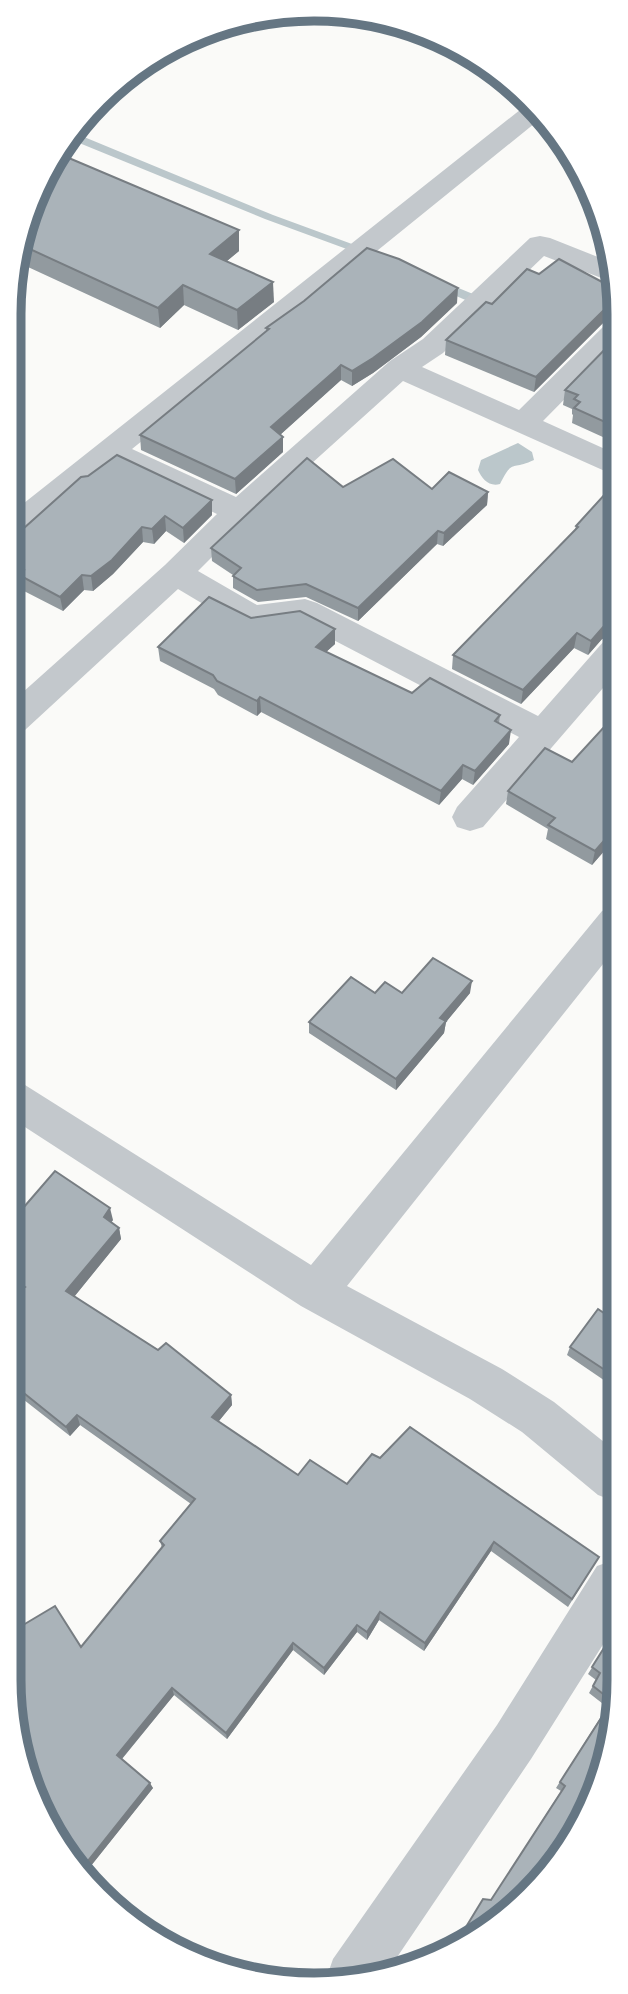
<svg xmlns="http://www.w3.org/2000/svg" width="628" height="1994" font-family="'Public Sans',sans-serif">
  <style>
    .water { fill: #bbc7cb }
    .lines { fill: none; stroke-linecap: round; stroke-linejoin: round }
    .stream { fill: #bbc7cb; fill-rule: evenodd }
    .minor { fill: #c3c8cc; fill-rule: evenodd }
    .wall { fill: #929a9f }
    .shaded-wall { fill: #777d82 }
    .building { fill: #aab3b9; stroke: #777d82; stroke-width: 2 }
    .rim { fill: none; stroke: #657683; stroke-width: 9 }
  </style>
  <rect width="100%" height="100%" fill="#fafaf8"/>
  <!-- water -->
  <path class="water" d="M518,443L532,452L534,460C511,471 513,458 500,484C489,487 482,479 478,470L481,460Z"/>
  <g class="lines">
    <!-- stream -->
    <g class="stream">
      <path d="M72,132L273,215L371,251L373,253L363,255L265,219L67,138Z"/>
      <path d="M439,280L490,301L492,304L486,308L482,307L435,287V281Z"/>
    </g>
    <!-- minor -->
    <g class="minor">
      <path d="M530,102L545,115L132,449L236,497L390,361L423,339L530,238L540,236L550,238L613,263L617,284L544,256L443,353L422,367L519,410L606,324L616,321V347L543,421L616,454V476L403,381L250,519L198,571L257,605L305,599L317,603L538,716L604,641L616,638V673L483,827L470,831L457,827L452,817L457,807L519,737L301,623L252,630L240,626L178,589L25,730L13,734V701L165,565L217,514L112,464L25,535L14,538V511Z"/>
      <path d="M615,907V949L347,1286L502,1369L554,1402L614,1450V1501L598,1495L522,1432L470,1399L301,1306L11,1118V1080L25,1085L311,1265L602,911Z"/>
      <path d="M614,1560V1627L531,1759L385,1975L326,1979L333,1959L497,1725L597,1566Z"/>
    </g>
  </g>
  <!-- wall -->
  <g class="wall">
    <path d="M57,153L239,251L227,261L274,302L238,330L184,305L160,328L15,261V254Z"/>
    <path d="M457,303L421,337L373,373L352,386L341,380L280,435L283,437V452L236,494L141,450L140,435L266,332V328Z"/>
    <path d="M492,304L604,322L534,392L445,355L446,340Z"/>
    <path d="M616,338V443L572,423L573,415L572,414V409L563,405L565,390Z"/>
    <path d="M81,477L212,515L184,543L166,531L154,544L143,542L113,574L93,591L84,590L63,611L22,590L20,581L13,578L14,537Z"/>
    <path d="M616,482V636L602,639L588,655L574,648L521,704L452,669L453,655L575,530L576,526Z"/>
    <path d="M343,487L432,489L488,492L487,505L443,546L437,544L358,621L306,597L258,602L233,588V575L212,561L211,548Z"/>
    <path d="M335,629V644L326,652L412,693L500,715L499,723L509,744L473,785L462,779L439,805L261,712L257,716L218,695L214,689L160,661L158,647Z"/>
    <path d="M616,714L615,854L614,855L605,850L592,865L546,839L548,829L506,804L508,791L572,762Z"/>
    <path d="M375,993H470L446,1022L444,1033L396,1090L309,1033V1022Z"/>
    <path d="M113,1220L111,1222L119,1228L121,1239L74,1297L231,1395L232,1405L218,1422L298,1475L347,1484L380,1458L594,1565L568,1607L491,1551L424,1651L379,1620L367,1640L357,1632L324,1675L293,1650L227,1739L174,1695L122,1759L153,1788L82,1877L13,1631L81,1647L162,1548L160,1541L191,1504L80,1425L70,1436L19,1396L10,1403L19,1291L10,1285L11,1222Z"/>
    <path d="M614,1320V1387L567,1355L570,1347Z"/>
    <path d="M614,1632L613,1740L491,1900L561,1791L556,1788L607,1707L589,1693L596,1680L588,1674Z"/>
  </g>
  <!-- shaded-wall -->
  <g class="shaded-wall">
    <path d="M239,230V251L211,274L210,254Z"/>
    <path d="M273,282L274,302L238,330L237,310Z"/>
    <path d="M183,285L184,305L160,328L158,308Z"/>
    <path d="M458,288L457,303L421,337L373,373L352,386V371Z"/>
    <path d="M617,305L616,319L604,322L534,392L536,377L607,307Z"/>
    <path d="M341,365V380L271,443V427Z"/>
    <path d="M283,437V452L236,494L235,479Z"/>
    <path d="M488,492L487,505L443,546L444,533Z"/>
    <path d="M212,500V515L184,543L183,528Z"/>
    <path d="M165,516L166,531L154,544L152,529Z"/>
    <path d="M142,527L143,542L113,574L93,591L91,576Z"/>
    <path d="M438,531L437,544L358,621V608Z"/>
    <path d="M82,575L84,590L63,611L60,597Z"/>
    <path d="M616,622L615,635L602,639L588,655L591,641L605,625Z"/>
    <path d="M335,629V644L316,661V647Z"/>
    <path d="M577,633L574,648L521,704L523,690Z"/>
    <path d="M260,697L261,712L257,716V701Z"/>
    <path d="M511,730L509,744L473,785L475,771Z"/>
    <path d="M463,765L462,779L439,805L441,791Z"/>
    <path d="M608,836L605,850L592,865L595,851Z"/>
    <path d="M472,981L470,993L446,1022L444,1033L396,1090V1079L440,1018Z"/>
    <path d="M110,1208L113,1220L106,1229L104,1217Z"/>
    <path d="M119,1228L121,1239L69,1303L66,1291Z"/>
    <path d="M15,1386L19,1396L10,1403V1389Z"/>
    <path d="M231,1395L232,1405L214,1427L212,1417Z"/>
    <path d="M77,1415L80,1425L70,1436L66,1427Z"/>
    <path d="M494,1542L491,1551L424,1651L425,1643Z"/>
    <path d="M380,1612L379,1620L367,1640V1632Z"/>
    <path d="M357,1625V1632L324,1675V1668Z"/>
    <path d="M293,1643V1650L227,1739L226,1733Z"/>
    <path d="M172,1688L174,1695L120,1761L117,1755Z"/>
    <path d="M150,1783L153,1788L82,1877L79,1872Z"/>
  </g>
  <!-- building -->
  <g class="building">
    <path d="M57,153L239,230L210,254L273,282L237,310L183,285L158,308L19,244Z"/>
    <path d="M367,248L399,259L458,288L422,322L373,358L352,371L341,365L337,369L271,427L283,437L235,479L140,435L269,329L266,328L304,301Z"/>
    <path d="M559,259L604,283L617,288V305L607,307L536,377L446,340L486,302L492,304L527,269L539,274Z"/>
    <path d="M616,338V427L574,408L580,402L574,399L578,395L565,390Z"/>
    <path d="M117,455L212,500L183,528L165,516L152,529L142,527L112,560L91,576L82,575L60,597L19,575L24,570L13,565L14,537L81,477L88,476Z"/>
    <path d="M307,458L343,487L393,459L432,489L449,472L488,492L444,533L438,531L358,608L306,584L257,590L233,576L241,568L211,548Z"/>
    <path d="M616,482V622L605,625L591,641L577,633L523,690L453,655L578,527L576,526Z"/>
    <path d="M209,597L251,618L300,611L335,629L316,647L412,693L430,678L500,715L495,721L511,730L475,771L463,765L441,791L260,697L257,701L217,681L213,675L158,647Z"/>
    <path d="M616,714L615,841L608,836L595,851L548,825L555,818L508,791L545,748L572,762Z"/>
    <path d="M433,958L472,981L440,1018L446,1021L396,1079L309,1022L351,977L375,993L385,982L402,993Z"/>
    <path d="M55,1171L110,1208L104,1217L119,1228L66,1291L158,1350L166,1343L231,1395L212,1417L298,1475L310,1460L347,1484L372,1454L380,1458L410,1427L599,1557L572,1599L494,1542L425,1643L380,1612L367,1632L357,1625L324,1668L293,1643L226,1733L172,1688L117,1755L150,1783L79,1872L32,1796L9,1680V1625L13,1631L55,1606L81,1647L164,1545L160,1541L195,1499L77,1415L66,1427L15,1386L10,1389V1297L25,1287L10,1277L11,1222Z"/>
    <path d="M598,1309L614,1320V1376L570,1347Z"/>
    <path d="M614,1632L613,1740L568,1849L500,1922L455,1945L483,1899L491,1900L565,1786L560,1782L612,1701L593,1686L600,1673L592,1667Z"/>
  </g>
  <!-- crop -->
  <path d="M0 0H628V1994H0ZM314 21H314A293 293 0 0 1 607 314V1680A293 293 0 0 1 314 1973H314A293 293 0 0 1 21 1680V314A293 293 0 0 1 314 21Z" fill="#fff" fill-rule="evenodd"/>
  <path class="rim" d="M314 21H314A293 293 0 0 1 607 314V1680A293 293 0 0 1 314 1973H314A293 293 0 0 1 21 1680V314A293 293 0 0 1 314 21Z"/>
</svg>
